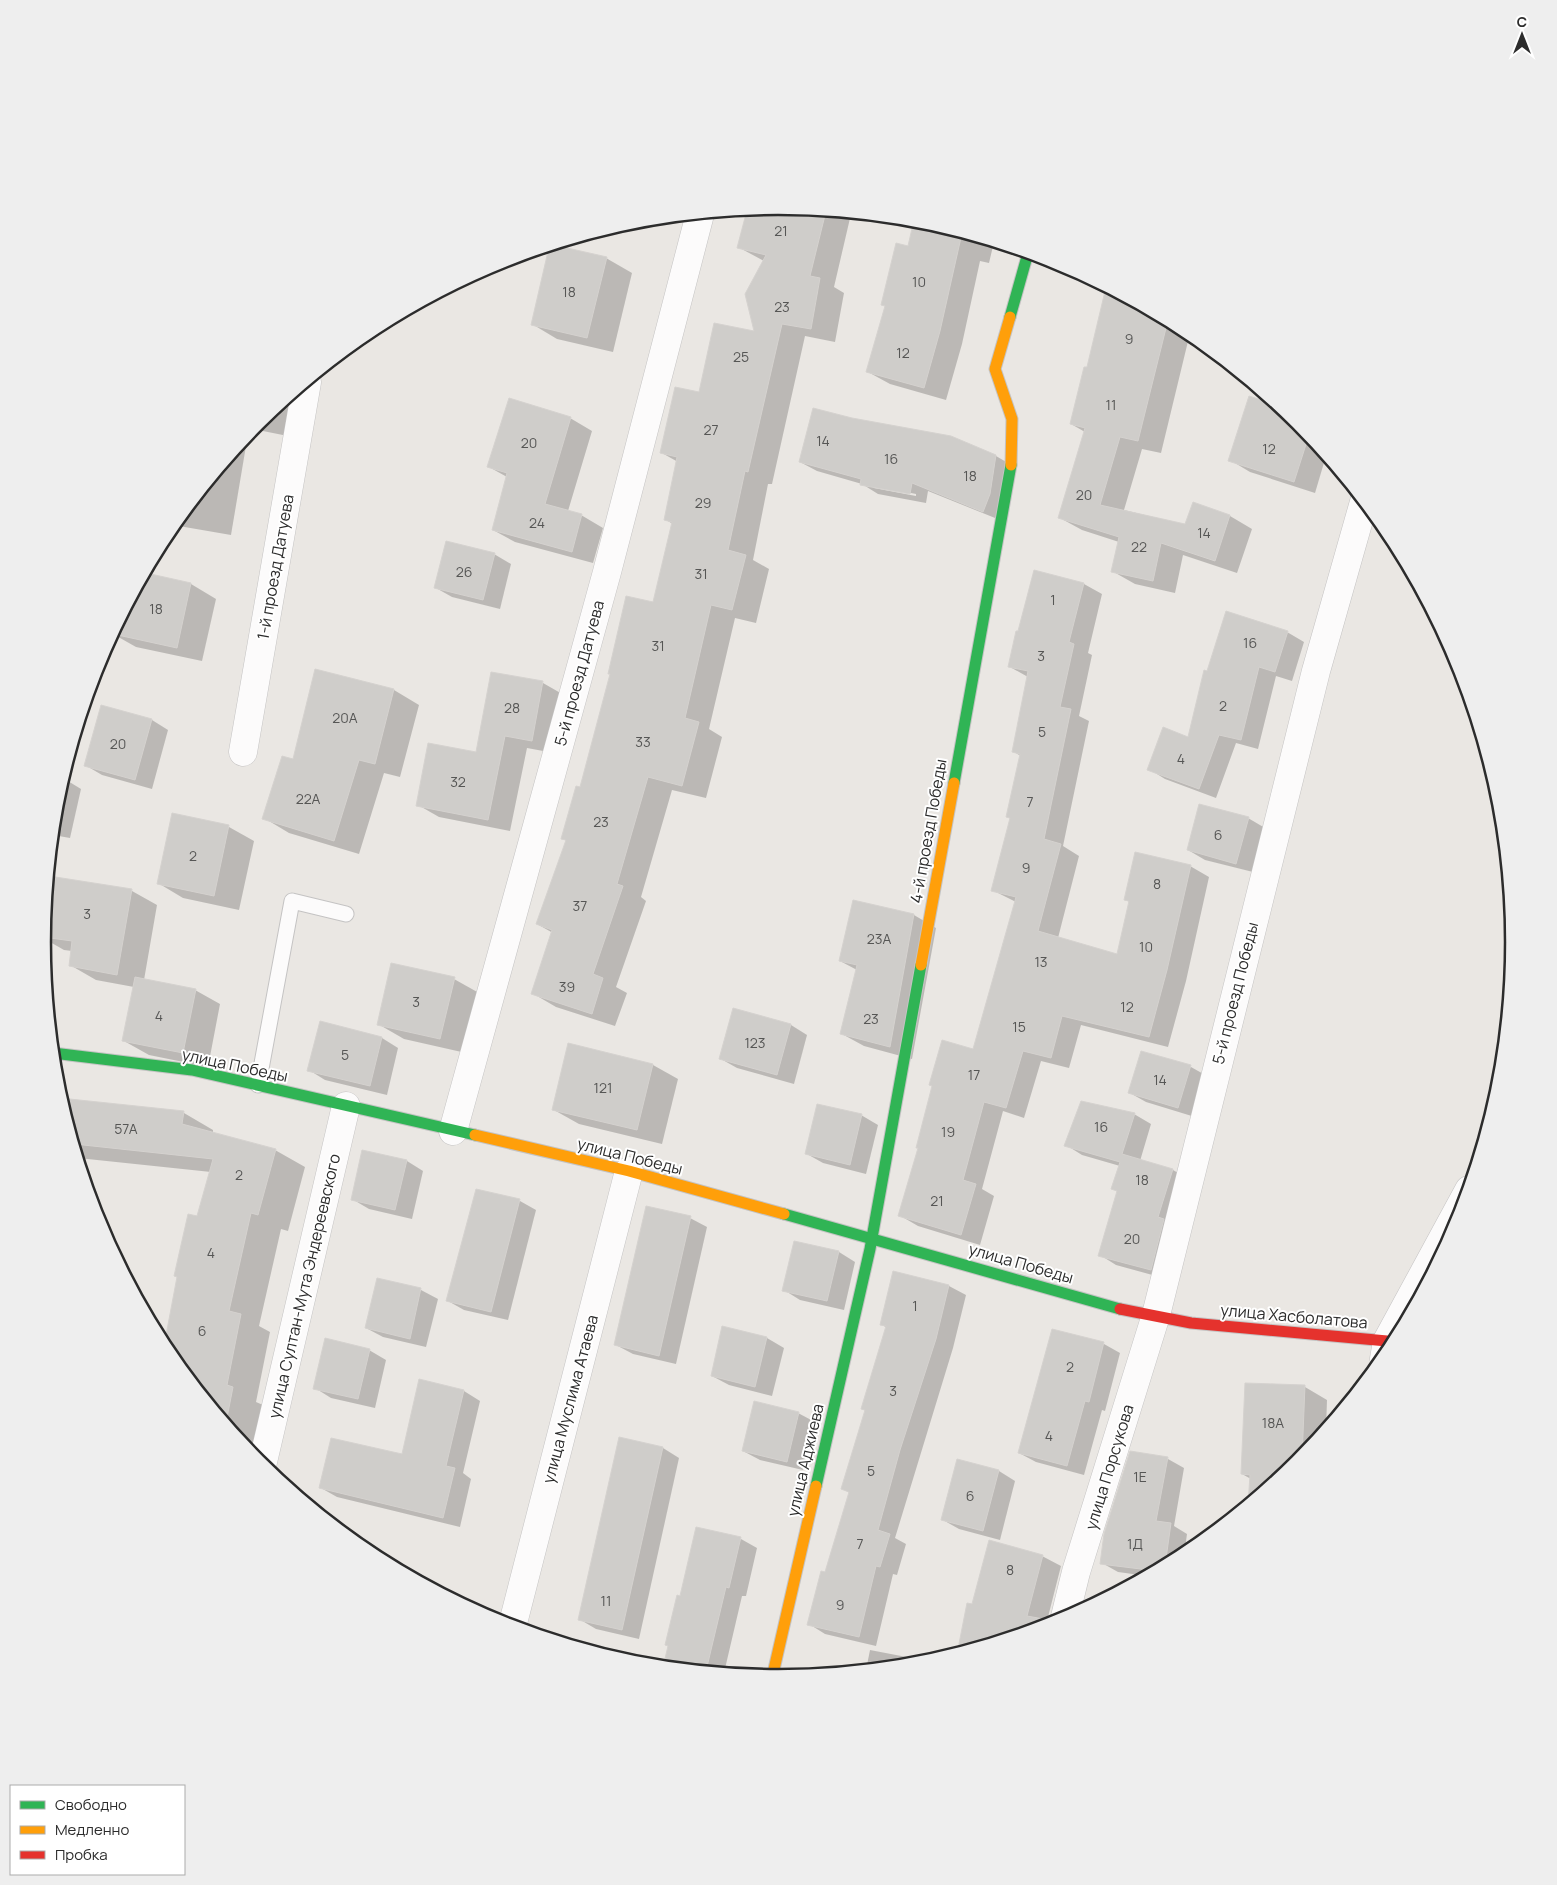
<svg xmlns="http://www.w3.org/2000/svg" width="1557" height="1885" font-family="Manrope,sans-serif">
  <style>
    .shadow { fill: #0003; fill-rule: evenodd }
    .building { fill: #cfcdca; stroke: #d5d2cf }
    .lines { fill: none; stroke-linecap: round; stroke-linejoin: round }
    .lane-casing { stroke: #c4c3c3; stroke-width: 17 }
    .street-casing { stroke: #c4c3c3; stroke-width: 29 }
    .fast-casing { stroke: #c4c3c3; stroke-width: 13 }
    .slow-casing { stroke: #c4c3c3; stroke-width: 13 }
    .jam-casing { stroke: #c4c3c3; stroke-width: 13 }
    .lane { stroke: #fcfbfb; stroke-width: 15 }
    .street { stroke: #fcfbfb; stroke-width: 28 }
    .fast { stroke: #30b455; stroke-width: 11 }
    .slow { stroke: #ff9f0a; stroke-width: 11 }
    .jam { stroke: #e5322d; stroke-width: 11 }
    .labels { text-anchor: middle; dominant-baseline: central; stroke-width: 4; stroke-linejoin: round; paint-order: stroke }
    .number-label { font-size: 14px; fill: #565655 }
    .street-label { font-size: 16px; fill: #2c2c2c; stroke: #fff }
    .rim { fill: none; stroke: #2c2c2c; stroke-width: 2.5 }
  </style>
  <rect width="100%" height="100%" fill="#eae7e3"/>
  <!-- shadow -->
  <g class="shadow">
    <path d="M779,207L851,214L834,287L844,293L835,342L805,336L772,484H768L753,560L769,569L756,623L735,618L709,729L722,737L706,798L672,790L641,897L646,901L616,987L627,993L615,1026L556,1007L532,993L553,933L537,924L567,841L562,838L654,604L673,524L666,520L678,462L662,453L700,394L756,332L764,261L738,247L747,210Z"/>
    <path d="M916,220L994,242L989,263L980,261L962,344L946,400L890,384L868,372L909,247Z"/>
    <path d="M550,246L606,258L632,273L613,352L557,339L532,324Z"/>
    <path d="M1064,264L1090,278H1086Z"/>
    <path d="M1107,288L1190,333L1161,453L1142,449L1124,510L1186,525L1194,504L1230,516L1252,529L1237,573L1183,555L1175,593L1135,584L1112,571L1119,542L1082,530L1060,518L1085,432L1071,424L1088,369Z"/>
    <path d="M297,390L308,440L253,429L258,422Z"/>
    <path d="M1262,392L1299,422L1326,456L1315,493L1250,472L1230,460Z"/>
    <path d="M570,418L592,431L568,511L581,515L603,528L593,563L515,542L493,530L507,477L489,467Z"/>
    <path d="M248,434L231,535L173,525Z"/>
    <path d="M996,456L1013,466L1000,520L928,491L926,503L878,494L862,484L817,471L800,462ZM871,485L916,494V496L874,488Z"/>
    <path d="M494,554L511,564L500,609L452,597L436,588Z"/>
    <path d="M1034,571L1084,584L1102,594L1088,653L1092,655L1079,716L1089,721L1063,846L1079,856L1058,938L1118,956L1130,902L1125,900L1190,866L1209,877L1186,981L1168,1047L1081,1025L1069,1068L1041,1061L1024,1118L1003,1111L982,1189L994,1196L980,1245L918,1226L899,1215L974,1051L1016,902L992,890L1011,819L1007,816L1021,756L1014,752L1028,677L1010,667Z"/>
    <path d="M145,574L191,584L216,599L202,661L136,647L113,634Z"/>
    <path d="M1287,632L1304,642L1292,681L1276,676L1258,749L1236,743L1216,798L1165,779L1149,769L1189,738L1208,672Z"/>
    <path d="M492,673L543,683L564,695L554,753L527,748L510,831L439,817L418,805L478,753Z"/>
    <path d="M394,690L419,705L400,777L384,773L359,854L289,833L264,818L293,761Z"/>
    <path d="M152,720L168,730L152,789L102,775L85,765Z"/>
    <path d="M63,778L81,789L70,838L53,835L57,799Z"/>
    <path d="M173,815L229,827L254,841L239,910L183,898L158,883Z"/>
    <path d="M1248,818L1265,828L1253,872L1205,860L1188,850Z"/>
    <path d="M132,891L157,905L144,980L195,990L220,1004L208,1067L149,1055L124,1041L134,987L96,980L70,965L72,951L64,950L43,938L47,893Z"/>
    <path d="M853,902L914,915L936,928L912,1059L864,1046L842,1034L857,970L840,961Z"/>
    <path d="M454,979L479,993L466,1053L404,1039L378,1024Z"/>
    <path d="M734,1010L791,1025L807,1035L794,1084L737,1068L721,1059Z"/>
    <path d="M320,1023L382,1038L398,1048L387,1095L325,1080L309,1070Z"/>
    <path d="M653,1065L678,1079L662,1144L579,1124L554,1110Z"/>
    <path d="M1191,1067L1207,1076L1195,1117L1146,1102L1130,1093Z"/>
    <path d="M61,1099L184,1113L213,1130V1134L275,1150L305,1167L288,1231L281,1229L259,1326L270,1332L256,1402L263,1405L253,1451L248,1450L165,1348L178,1277L198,1218L211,1172L78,1158Z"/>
    <path d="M1134,1114L1151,1124L1140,1161L1173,1170L1190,1180L1167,1279L1116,1265L1100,1255L1118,1191L1120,1166L1082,1155L1066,1145Z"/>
    <path d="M861,1115L878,1125L866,1174L823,1163L807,1154Z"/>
    <path d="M407,1161L423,1171L412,1219L369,1209L352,1199Z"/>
    <path d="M477,1190L520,1201L536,1210L508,1320L464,1310L448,1301Z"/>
    <path d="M690,1218L707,1227L676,1364L633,1354L616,1345Z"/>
    <path d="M839,1252L855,1262L844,1310L800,1300L784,1290Z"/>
    <path d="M894,1272L949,1286L966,1295L953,1348L895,1538L906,1544L897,1575L893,1574L876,1646L825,1634L809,1624L850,1493L843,1489L866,1411L862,1409L887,1328L881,1324Z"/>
    <path d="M378,1280L421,1290L438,1299L426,1347L383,1337L366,1328Z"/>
    <path d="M723,1328L767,1338L784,1348L772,1396L729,1385L712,1376Z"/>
    <path d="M1053,1331L1104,1344L1120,1353L1105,1411L1102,1410L1084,1475L1036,1462L1019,1453Z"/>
    <path d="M369,1350L386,1360L375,1408L331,1398L315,1388Z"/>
    <path d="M1305,1387L1327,1400L1326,1430L1299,1463L1249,1504L1251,1479L1242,1474Z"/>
    <path d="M464,1391L480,1401L463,1473L471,1479L460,1527L337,1497L321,1488L403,1456Z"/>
    <path d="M798,1413L815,1422L803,1470L760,1460L743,1451Z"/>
    <path d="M620,1438L663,1448L679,1458L639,1639L596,1629L579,1619Z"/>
    <path d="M1131,1452L1168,1459L1184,1468L1174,1526L1187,1534L1184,1556L1147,1576L1118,1572L1102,1563Z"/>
    <path d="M958,1461L999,1471L1015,1481L1000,1540L959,1529L943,1520Z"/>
    <path d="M697,1529L741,1539L757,1548L746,1596H742L724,1673L665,1667Z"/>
    <path d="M1042,1556L1061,1566L1047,1621L1053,1625L958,1653L973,1606Z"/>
    <path d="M870,1650L917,1659L924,1664L866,1670Z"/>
  </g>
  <!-- building -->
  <g class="building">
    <path d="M779,206L826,211L810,276L820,278L811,329L782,324L748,472L745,471L728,550L746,555L732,610L711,605L685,718L699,722L682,786L648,777L617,884L623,886L593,974L603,978L592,1014L531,994L552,930L536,924L566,840L561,839L576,786L580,787L610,674H608L626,596L653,602L672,522L664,520L677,457L660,453L675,387L699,392L714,323L754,331L745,294L766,255L737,248L747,210Z"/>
    <path d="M914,220L962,233L940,331L924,388L866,372L885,306L881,305L896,243L908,246Z"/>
    <path d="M554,245L607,257L587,338L531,325L549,247Z"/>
    <path d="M1106,287L1168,320L1138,441L1120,437L1100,505L1185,524L1193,502L1230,515L1215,561L1161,543L1153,581L1111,572L1119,537L1058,518L1085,428L1070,424L1084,367H1087Z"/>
    <path d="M1249,396L1280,406L1299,422L1309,435L1294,482L1228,461Z"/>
    <path d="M509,398L571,417L545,504L582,514L572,552L492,530L507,473L487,467Z"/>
    <path d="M813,408L852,418L951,436L996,455L990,494L983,512L912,483L910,494L860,485L861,479L799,462Z"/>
    <path d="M446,541L495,553L483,600L434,588Z"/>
    <path d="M1034,570L1084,583L1069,642L1074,644L1060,707L1071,709L1044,839L1061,844L1038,931L1117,954L1129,901L1124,900L1135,852L1191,865L1167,970L1149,1037L1062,1016L1051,1058L1023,1051L1006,1108L984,1102L963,1180L976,1184L961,1235L898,1216L918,1148H916L932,1086L929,1085L942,1040L973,1049L1016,897L991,891L1010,818L1006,817L1020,754L1012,752L1028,671L1008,667L1016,631H1018Z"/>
    <path d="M146,573L191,583L177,648L113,634Z"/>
    <path d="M1226,611L1288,631L1275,672L1259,667L1241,740L1219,735L1199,789L1147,770L1163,727L1188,737L1204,670L1207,671Z"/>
    <path d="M315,669L394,689L375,764L359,760L334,841L262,819L282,756L293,759Z"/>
    <path d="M491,672L543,681L532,741L505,736L488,820L416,806L428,743L476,752Z"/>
    <path d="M101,705L152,719L135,780L84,766Z"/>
    <path d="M1199,804L1249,817L1236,864L1187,850Z"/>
    <path d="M172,813L229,825L214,896L157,884Z"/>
    <path d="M49,876L132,889L117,975L69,966L72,941L43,937Z"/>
    <path d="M853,900L914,914L890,1047L840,1034L857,965L839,961Z"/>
    <path d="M391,963L455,977L440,1039L377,1025Z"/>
    <path d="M135,977L196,989L183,1053L122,1041Z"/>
    <path d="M733,1008L791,1024L777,1075L719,1059Z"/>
    <path d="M320,1021L382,1037L370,1086L307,1071Z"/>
    <path d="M568,1043L653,1064L637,1130L552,1110Z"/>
    <path d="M1141,1051L1191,1065L1178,1108L1128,1093Z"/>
    <path d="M60,1098L184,1111L182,1124L276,1149L258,1215L251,1213L229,1311L241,1314L227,1385L233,1387L226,1423L164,1346L177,1277L174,1276L188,1214L197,1216L213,1159L74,1144Z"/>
    <path d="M1081,1101L1135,1113L1122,1154L1173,1169L1158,1217L1164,1219L1151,1270L1098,1256L1117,1191L1111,1189L1120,1162L1064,1146Z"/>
    <path d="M817,1104L862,1114L850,1165L805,1154Z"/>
    <path d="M362,1150L407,1160L395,1210L351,1200Z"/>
    <path d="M476,1189L520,1199L491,1312L446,1301Z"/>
    <path d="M646,1206L691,1216L659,1356L614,1345Z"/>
    <path d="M794,1241L839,1251L827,1301L782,1291Z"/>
    <path d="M893,1271L949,1285L936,1339L900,1450L878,1530L890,1534L880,1567L876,1566L859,1637L807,1625L821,1571L825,1572L849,1492L841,1489L865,1410L861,1409L886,1326L880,1325Z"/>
    <path d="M377,1278L421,1288L410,1339L365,1328Z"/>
    <path d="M722,1326L767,1337L755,1387L711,1376Z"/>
    <path d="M1052,1329L1104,1342L1089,1402L1085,1401L1067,1466L1018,1453Z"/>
    <path d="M325,1338L370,1349L358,1399L313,1389Z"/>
    <path d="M419,1379L464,1390L446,1466L455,1468L443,1518L319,1488L331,1438L402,1454Z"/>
    <path d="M1245,1383L1305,1385L1302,1459L1248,1505L1250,1475L1241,1474Z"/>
    <path d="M754,1401L799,1412L787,1462L742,1451Z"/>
    <path d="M619,1437L663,1447L622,1630L578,1620Z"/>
    <path d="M1130,1451L1168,1457L1156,1521L1171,1523L1165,1566L1157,1571L1100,1564L1104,1534Z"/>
    <path d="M957,1459L999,1470L983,1531L941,1520Z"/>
    <path d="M696,1527L741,1537L729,1588L726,1587L706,1671L663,1667L668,1646L665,1645L677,1595L680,1596Z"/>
    <path d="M989,1540L1043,1555L1027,1616L1049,1620V1626L957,1654L967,1603L972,1604Z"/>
  </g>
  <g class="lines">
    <defs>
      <path id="lane" d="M258,1085L292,901L346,914"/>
      <g id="street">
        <path d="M243,752L307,382"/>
        <path d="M453,1131L607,572L700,214"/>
        <path d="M1384,1359L1387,1341L1469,1190"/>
        <path d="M262,1466L346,1106"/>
        <path d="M1064,1621L1076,1572L1156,1315L1316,671L1364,502"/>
        <path d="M512,1627L629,1171"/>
      </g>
      <g id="fast">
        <path d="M1010,317L1028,253"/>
        <path d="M954,783L1011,465"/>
        <path d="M53,1053L192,1070L475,1135"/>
        <path d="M784,1214L1120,1309"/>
        <path d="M816,1486L870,1249L921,965"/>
      </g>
      <g id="slow">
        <path d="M1010,317L995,369L1012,419L1011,465"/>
        <path d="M921,965L954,783"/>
        <path d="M475,1135L629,1171L784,1214"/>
        <path d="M772,1678L816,1486"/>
      </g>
      <path id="jam" d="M1120,1309L1191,1323L1387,1341L1394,1344"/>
    </defs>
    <!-- lane casing -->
    <use href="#lane" class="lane-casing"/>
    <!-- street casing -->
    <use href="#street" class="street-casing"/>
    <!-- fast casing -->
    <use href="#fast" class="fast-casing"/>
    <!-- slow casing -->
    <use href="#slow" class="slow-casing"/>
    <!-- jam casing -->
    <use href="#jam" class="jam-casing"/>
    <!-- lane -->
    <use href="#lane" class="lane"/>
    <!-- street -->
    <use href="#street" class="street"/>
    <!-- fast -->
    <use href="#fast" class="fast"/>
    <!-- slow -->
    <use href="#slow" class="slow"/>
    <!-- jam -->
    <use href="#jam" class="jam"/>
  </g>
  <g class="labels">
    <!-- number labels -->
    <g class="number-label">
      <text x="781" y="230">21</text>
      <text x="919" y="281">10</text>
      <text x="569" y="291">18</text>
      <text x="782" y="306">23</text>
      <text x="1129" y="338">9</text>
      <text x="903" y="352">12</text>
      <text x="741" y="356">25</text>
      <text x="1111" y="404">11</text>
      <text x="711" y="429">27</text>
      <text x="823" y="440">14</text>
      <text x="529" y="442">20</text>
      <text x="1269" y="448">12</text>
      <text x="891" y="458">16</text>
      <text x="970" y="475">18</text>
      <text x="1084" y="494">20</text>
      <text x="703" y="502">29</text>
      <text x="537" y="522">24</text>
      <text x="1204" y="532">14</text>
      <text x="1139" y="546">22</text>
      <text x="464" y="571">26</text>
      <text x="701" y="573">31</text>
      <text x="1053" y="599">1</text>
      <text x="156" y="608">18</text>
      <text x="1250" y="642">16</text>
      <text x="658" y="645">31</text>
      <text x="1041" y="655">3</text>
      <text x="1223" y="705">2</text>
      <text x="512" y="707">28</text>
      <text x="345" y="717">20А</text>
      <text x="1042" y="731">5</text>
      <text x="643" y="741">33</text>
      <text x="118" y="743">20</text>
      <text x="1181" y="758">4</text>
      <text x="458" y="781">32</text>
      <text x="308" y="798">22А</text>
      <text x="1030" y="801">7</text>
      <text x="601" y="821">23</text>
      <text x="1218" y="834">6</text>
      <text x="193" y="855">2</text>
      <text x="1026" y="867">9</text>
      <text x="1157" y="883">8</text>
      <text x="580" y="905">37</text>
      <text x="87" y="913">3</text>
      <text x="879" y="938">23А</text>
      <text x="1146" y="946">10</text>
      <text x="1041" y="961">13</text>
      <text x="567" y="986">39</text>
      <text x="416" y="1001">3</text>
      <text x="1127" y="1006">12</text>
      <text x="159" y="1015">4</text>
      <text x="871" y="1018">23</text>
      <text x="1019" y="1026">15</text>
      <text x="755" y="1042">123</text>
      <text x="345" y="1054">5</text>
      <text x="974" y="1074">17</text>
      <text x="1160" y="1079">14</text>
      <text x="603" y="1087">121</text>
      <text x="1101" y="1126">16</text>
      <text x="126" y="1128">57А</text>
      <text x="948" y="1131">19</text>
      <text x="239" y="1174">2</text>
      <text x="1142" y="1179">18</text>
      <text x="937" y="1200">21</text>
      <text x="1132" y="1238">20</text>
      <text x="211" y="1252">4</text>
      <text x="915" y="1305">1</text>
      <text x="202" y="1330">6</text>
      <text x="1070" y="1366">2</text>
      <text x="893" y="1390">3</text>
      <text x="1273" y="1422">18А</text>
      <text x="1049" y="1435">4</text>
      <text x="871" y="1470">5</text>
      <text x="1140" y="1476">1Е</text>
      <text x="970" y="1495">6</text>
      <text x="860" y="1543">7</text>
      <text x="1135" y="1543">1Д</text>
      <text x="1010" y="1569">8</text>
      <text x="606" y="1600">11</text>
      <text x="840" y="1604">9</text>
    </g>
    <!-- street labels -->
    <g class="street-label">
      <text transform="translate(275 567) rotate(-80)">1-й проезд Датуева</text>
      <text transform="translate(579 673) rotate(-75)">5-й проезд Датуева</text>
      <text transform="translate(928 831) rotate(-80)">4-й проезд Победы</text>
      <text transform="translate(1235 993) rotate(-76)">5-й проезд Победы</text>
      <text transform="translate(235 1065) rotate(12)">улица Победы</text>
      <text transform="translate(630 1156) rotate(14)">улица Победы</text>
      <text transform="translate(1021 1263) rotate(16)">улица Победы</text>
      <text transform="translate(304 1286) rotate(-77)">улица Султан-Мута Эндереевского</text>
      <text transform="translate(1294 1316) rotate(5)">улица Хасболатова</text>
      <text transform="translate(570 1399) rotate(-75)">улица Муслима Атаева</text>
      <text transform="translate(805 1460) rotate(-77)">улица Аджиева</text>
      <text transform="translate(1109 1467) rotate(-73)">улица Порсукова</text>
    </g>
  </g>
  <!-- crop -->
  <path d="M0 0H1557V1885H0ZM51 942a727 727 0 1 1 1454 0a727 727 0 1 1-1454 0Z" fill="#eee" fill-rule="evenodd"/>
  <path class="rim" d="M51 942a727 727 0 1 1 1454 0a727 727 0 1 1-1454 0Z"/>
  <!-- legend -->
  <rect x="10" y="1785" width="175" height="90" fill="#ffffff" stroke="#ababab"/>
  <rect x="20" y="1801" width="25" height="8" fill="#30b455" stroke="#ababab"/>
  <text x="55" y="1810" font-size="15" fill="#2c2c2c">Свободно</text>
  <rect x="20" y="1826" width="25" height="8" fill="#ff9f0a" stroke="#ababab"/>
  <text x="55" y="1835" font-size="15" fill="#2c2c2c">Медленно</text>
  <rect x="20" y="1851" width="25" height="8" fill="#e5322d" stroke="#ababab"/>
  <text x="55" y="1860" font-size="15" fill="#2c2c2c">Пробка</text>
  <!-- north arrow -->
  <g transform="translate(1522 35)" stroke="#ffffff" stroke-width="4" paint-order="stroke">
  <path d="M0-4L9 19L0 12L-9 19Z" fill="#2c2c2c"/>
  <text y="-8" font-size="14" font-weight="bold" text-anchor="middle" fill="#2c2c2c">С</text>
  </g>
</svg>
